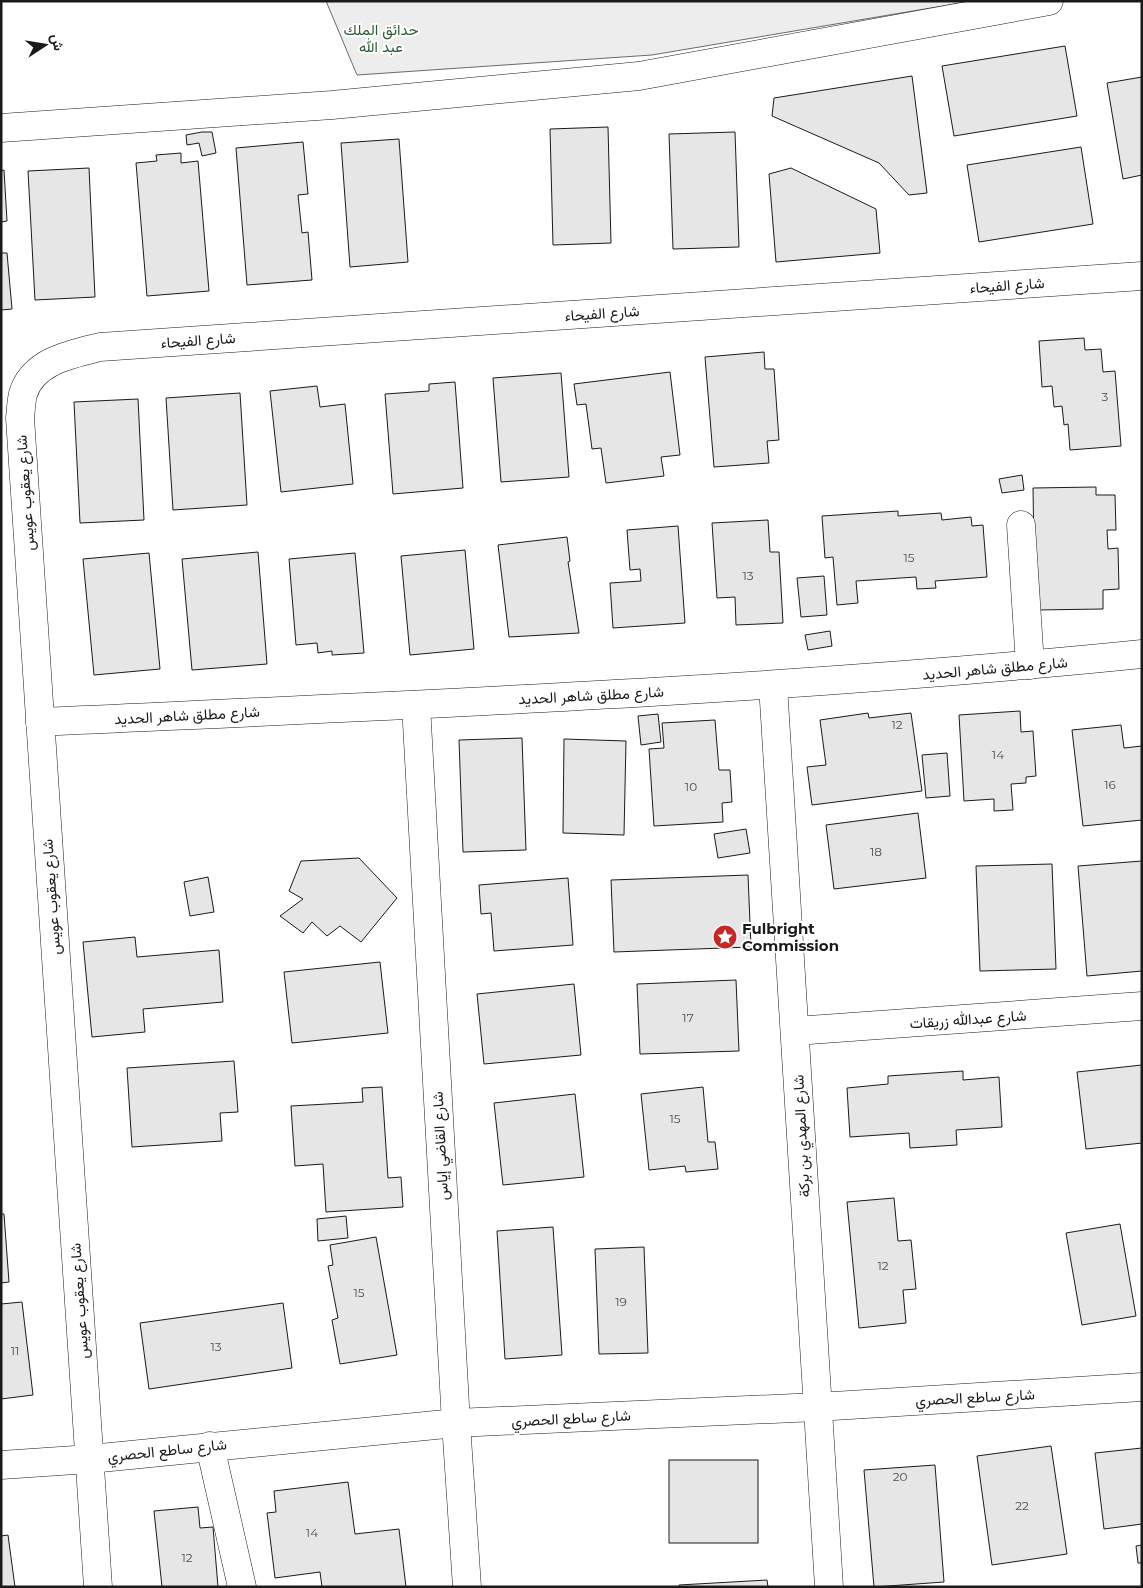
<svg xmlns="http://www.w3.org/2000/svg" width="1143" height="1588" font-family="Montserrat,Vazirmatn,sans-serif">
  <style>
    .built { fill: #ededed; stroke: #6a6a6a }
    .building { fill: #e6e6e6; stroke: #1a1a1a }
    .lines { fill: none; stroke-linecap: round; stroke-linejoin: round }
    .minor-casing { stroke: #1a1a1a; stroke-width: 29 }
    .minor { stroke: #fff; stroke-width: 28 }
    .labels { text-anchor: middle; dominant-baseline: central; stroke-width: 4; stroke-linejoin: round; paint-order: stroke }
    .number-label { font-size: 12px; fill: #4d4d4d }
    .park-label { font-size: 15px; fill: #2b5a34; stroke: #fff }
    .street-label { font-size: 15px; fill: #1a1a1a; stroke: #fff }
    .poi-label { font-size: 15px; font-weight: bold; fill: #1a1a1a; stroke: #fff; text-anchor: start }
  </style>
  <rect width="100%" height="100%" fill="#fff"/>
  <!-- built -->
  <path class="built" d="M326,1H972L652,55L357,75Z"/>
  <!-- building -->
  <g class="building">
    <path d="M1065,46L1077,116L954,136L942,66Z"/>
    <path d="M912,76L927,193L909,195L879,163L772,116L774,98Z"/>
    <path d="M1142,77V175L1123,179L1107,83Z"/>
    <path d="M608,127L611,243L553,245L550,129Z"/>
    <path d="M202,132H212L216,153L202,156L199,143L187,145L186,135Z"/>
    <path d="M735,132L739,247L673,249L669,134Z"/>
    <path d="M399,139L408,262L350,267L341,143Z"/>
    <path d="M303,142L308,194L298,195L302,233L308,232L312,280L247,285L236,148Z"/>
    <path d="M1081,147L1093,224L979,242L967,165Z"/>
    <path d="M181,153V163L198,161L209,291L147,296L136,163L157,161L156,155Z"/>
    <path d="M89,168L95,297L35,300L28,171Z"/>
    <path d="M791,168L876,209L880,253L776,262L769,174Z"/>
    <path d="M4,170L7,221L1,222V171Z"/>
    <path d="M1,253H7L12,309L1,310Z"/>
    <path d="M1084,338L1085,350L1101,349L1103,372L1115,371L1121,446L1070,450L1068,424L1064,425L1062,406L1054,407L1052,386L1042,387L1039,341Z"/>
    <path d="M764,352L765,369H774L779,440L767,441L769,463L714,467L705,357Z"/>
    <path d="M670,372L680,455L661,457L664,476L606,483L601,448L592,449L586,404L577,405L574,384Z"/>
    <path d="M561,373L569,477L501,482L493,378Z"/>
    <path d="M455,382L463,488L393,494L385,394L429,391V384Z"/>
    <path d="M317,386L320,407L345,404L353,484L281,492L270,391Z"/>
    <path d="M240,393L247,505L173,510L166,398Z"/>
    <path d="M138,399L144,520L80,523L74,402Z"/>
    <path d="M1022,475L1024,490L1002,493L999,479Z"/>
    <path d="M1096,487V495H1115L1116,530H1107L1108,549L1118,548L1119,589L1103,590V609L1035,610L1033,488Z"/>
    <path d="M898,511V516L941,513L942,520L971,517L972,526L983,525L987,577L935,581L936,588L917,589L916,577L856,581L858,603L837,605L833,557L825,558L822,516Z"/>
    <path d="M768,520L770,552H779L783,623L736,625L735,597L717,598L712,523Z"/>
    <path d="M678,526L685,623L613,628L610,583L641,581L640,569L630,570L627,530Z"/>
    <path d="M567,537L570,561L568,562L579,633L509,637L498,545Z"/>
    <path d="M465,550L474,649L410,655L401,556Z"/>
    <path d="M258,552L267,664L192,670L182,559Z"/>
    <path d="M149,553L160,669L94,675L83,559Z"/>
    <path d="M355,553L364,653L332,655V651L318,653L317,643L296,645L289,559Z"/>
    <path d="M824,576L827,615L801,617L797,578Z"/>
    <path d="M830,631L832,646L808,650L805,635Z"/>
    <path d="M1020,711L1021,732L1033,731L1036,776L1026,777V783L1011,784L1013,810L994,811V799L964,801L959,715Z"/>
    <path d="M868,713L869,718L911,713L922,791L812,805L807,767L826,765L820,720Z"/>
    <path d="M658,714L661,742L641,745L638,716Z"/>
    <path d="M715,720L719,770H730L732,802L722,803L723,822L654,826L649,749L664,748L662,723Z"/>
    <path d="M1121,725L1124,748L1142,746V820L1083,826L1072,730Z"/>
    <path d="M522,738L526,850L463,852L459,740Z"/>
    <path d="M564,739L626,741L624,835L563,833Z"/>
    <path d="M947,753L950,796L926,798L922,755Z"/>
    <path d="M918,813L926,878L834,889L826,825Z"/>
    <path d="M746,829L750,853L718,858L714,834Z"/>
    <path d="M359,858L397,898L361,942L340,926L327,936L312,922L303,933L280,916L303,899L289,891L301,861Z"/>
    <path d="M1142,861V971L1087,976L1078,866Z"/>
    <path d="M1052,864L1056,969L980,971L976,866Z"/>
    <path d="M748,875L751,947L614,952L611,880Z"/>
    <path d="M208,877L214,912L190,916L184,882Z"/>
    <path d="M568,878L573,945L494,951L491,913L481,914L479,885Z"/>
    <path d="M135,937L137,957L219,950L223,1002L143,1009L145,1032L92,1037L83,942Z"/>
    <path d="M380,962L388,1033L292,1043L284,972Z"/>
    <path d="M736,980L739,1051L640,1054L637,984Z"/>
    <path d="M574,984L581,1055L484,1064L477,994Z"/>
    <path d="M234,1061L238,1112L220,1113L222,1141L132,1147L127,1068Z"/>
    <path d="M1142,1065V1143L1086,1149L1077,1072Z"/>
    <path d="M963,1071V1080L999,1077L1002,1127L956,1130L957,1145L910,1148L909,1133L850,1137L847,1088L888,1084V1076Z"/>
    <path d="M382,1087L388,1178L401,1177L403,1207L326,1212L323,1164L295,1166L291,1106L363,1102L362,1088Z"/>
    <path d="M703,1087L708,1142H715L718,1169L686,1172L685,1166L649,1170L641,1094Z"/>
    <path d="M575,1094L584,1177L503,1185L494,1103Z"/>
    <path d="M894,1198L898,1241L911,1240L916,1289L903,1290L906,1323L859,1328L847,1202Z"/>
    <path d="M1,1214H4L9,1282L1,1283Z"/>
    <path d="M346,1216L348,1238L318,1241L317,1219Z"/>
    <path d="M1120,1224L1136,1316L1082,1325L1066,1233Z"/>
    <path d="M553,1227L562,1355L505,1359L497,1231Z"/>
    <path d="M376,1237L397,1355L340,1364L332,1320L338,1318L328,1266L333,1265L330,1245Z"/>
    <path d="M644,1247L648,1353L599,1354L595,1249Z"/>
    <path d="M22,1302L33,1395L1,1399V1304Z"/>
    <path d="M283,1303L292,1368L149,1389L140,1323Z"/>
    <path d="M1051,1446L1067,1554L992,1565L977,1456Z"/>
    <path d="M1142,1448V1524L1104,1529L1095,1453Z"/>
    <rect x="669" y="1460" width="89" height="83"/>
    <path d="M935,1465L944,1582L874,1587L864,1470Z"/>
    <path d="M348,1482L355,1534L399,1529L406,1587H322L320,1572L275,1578L267,1513L276,1512L274,1491Z"/>
    <path d="M198,1507L200,1528L213,1527L218,1587H162L154,1511Z"/>
    <path d="M8,1535L15,1587H1V1536Z"/>
    <path d="M1142,1545V1563H1138L1136,1546Z"/>
    <path d="M767,1580L768,1587H679V1585Z"/>
  </g>
  <g class="lines">
    <defs>
      <g id="minor">
        <path d="M1,128L332,105L639,76L1049,1"/>
        <path d="M1021,525L1030,665"/>
        <path d="M773,685L829,1587"/>
        <path d="M416,705L456,1423L467,1587"/>
        <path d="M40,722C407,705 775,691 1142,654"/>
        <path d="M795,1031L1142,1006"/>
        <path d="M210,1446L242,1587"/>
        <path d="M1,1465L90,1459L456,1423L817,1407L1142,1387"/>
        <path d="M98,1587L20,418C21,410 21,402 23,394C33,361 71,354 100,347L1142,276"/>
      </g>
    </defs>
    <!-- minor casing -->
    <use href="#minor" class="minor-casing"/>
    <!-- minor -->
    <use href="#minor" class="minor"/>
  </g>
  <!-- icons -->
  <defs>
    <symbol id="sight-disc" viewBox="-11 -11 22 22"><circle r="9.5" fill="#c62828" stroke="#fff"/><path d="M0-6L1.8-2.2L6-1.7L2.9 1.2L3.7 5.4L0 3.3L-3.7 5.4L-2.9 1.2L-6-1.7L-1.8-2.2Z" fill="#fff"/></symbol>
  </defs>
  <g fill-rule="evenodd">
    <use href="#sight-disc" x="711" y="923" width="28" height="28"/>
  </g>
  <g class="labels">
    <!-- number labels -->
    <g class="number-label">
      <text x="1105" y="396">3</text>
      <text x="909" y="557">15</text>
      <text x="748" y="575">13</text>
      <text x="897" y="724">12</text>
      <text x="998" y="754">14</text>
      <text x="1110" y="784">16</text>
      <text x="691" y="786">10</text>
      <text x="876" y="851">18</text>
      <text x="688" y="1017">17</text>
      <text x="675" y="1118">15</text>
      <text x="883" y="1265">12</text>
      <text x="359" y="1292">15</text>
      <text x="621" y="1301">19</text>
      <text x="216" y="1346">13</text>
      <text x="15" y="1350">11</text>
      <text x="900" y="1476">20</text>
      <text x="1022" y="1505">22</text>
      <text x="312" y="1532">14</text>
      <text x="187" y="1557">12</text>
    </g>
    <!-- park labels -->
    <g class="park-label">
      <text x="381" y="29">حدائق الملك<tspan x="381" dy="17">عبد الله</tspan></text>
    </g>
    <!-- street labels -->
    <g class="street-label">
      <text transform="translate(1007 285) rotate(-4)">شارع الفيحاء</text>
      <text transform="translate(602 313) rotate(-4)">شارع الفيحاء</text>
      <text transform="translate(198 340) rotate(-4)">شارع الفيحاء</text>
      <text transform="translate(25 493) rotate(-94)">شارع يعقوب عويس</text>
      <text transform="translate(995 668) rotate(-5)">شارع مطلق شاهر الحديد</text>
      <text transform="translate(591 695) rotate(-3)">شارع مطلق شاهر الحديد</text>
      <text transform="translate(187 715) rotate(-3)">شارع مطلق شاهر الحديد</text>
      <text transform="translate(51 897) rotate(-94)">شارع يعقوب عويس</text>
      <text transform="translate(968 1019) rotate(-4)">شارع عبدالله زريقات</text>
      <text transform="translate(801 1136) rotate(-93)">شارع المهدي بن بركة</text>
      <text transform="translate(440 1146) rotate(-93)">شارع القاضي إياس</text>
      <text transform="translate(79 1301) rotate(-94)">شارع يعقوب عويس</text>
      <text transform="translate(975 1397) rotate(-3)">شارع ساطع الحصري</text>
      <text transform="translate(571 1418) rotate(-3)">شارع ساطع الحصري</text>
      <text transform="translate(167 1450) rotate(-6)">شارع ساطع الحصري</text>
    </g>
    <!-- poi labels -->
    <g class="poi-label">
      <text x="742" y="928">Fulbright<tspan x="742" dy="17">Commission</tspan></text>
    </g>
  </g>
  <!-- border -->
  <rect width="1143" height="1588" fill="none" stroke="#1a1a1a" stroke-width="5"/>
  <!-- north arrow -->
  <g transform="translate(45 45) rotate(78)" stroke="#ffffff" stroke-width="4" paint-order="stroke">
  <path d="M0-4L9 19L0 12L-9 19Z" fill="#1a1a1a"/>
  <text y="-8" font-size="14" font-weight="bold" text-anchor="middle" fill="#1a1a1a">ش</text>
  </g>
</svg>
